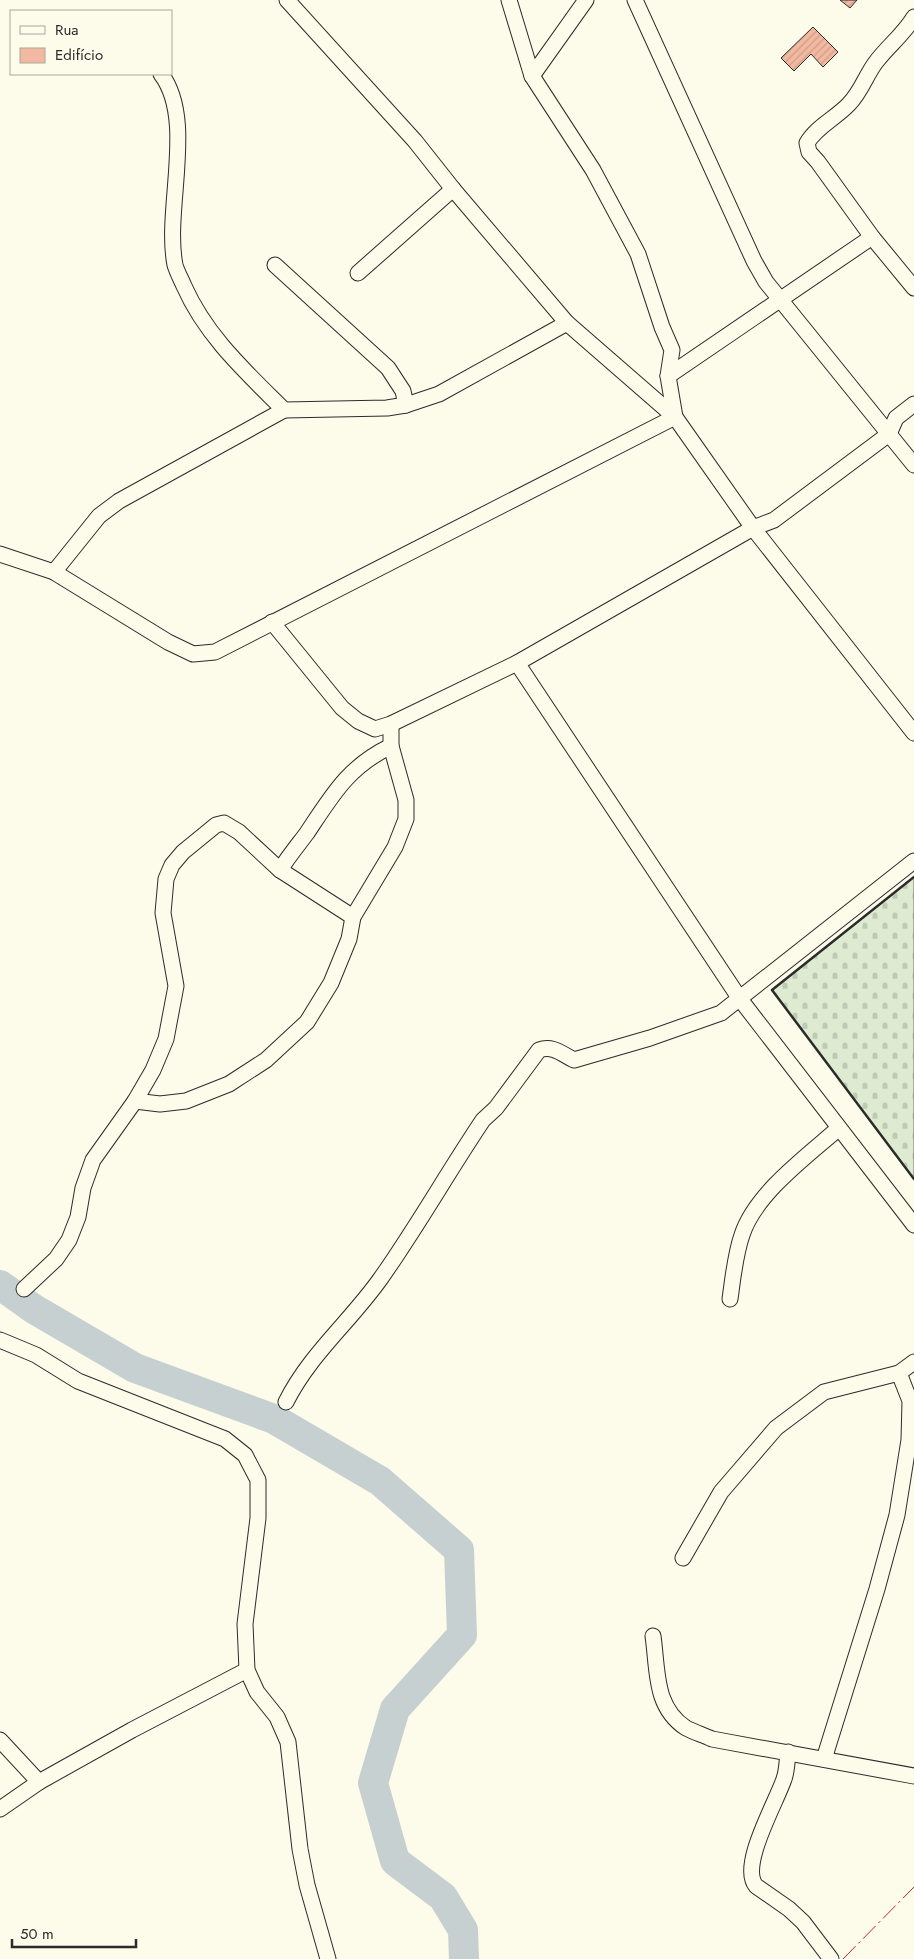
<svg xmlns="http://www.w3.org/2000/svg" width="914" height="1959" font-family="Jost,sans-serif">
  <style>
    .cemetery { fill: url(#cemetery-stones); stroke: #74746e }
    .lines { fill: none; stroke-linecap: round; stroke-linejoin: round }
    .river { stroke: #c7d0d0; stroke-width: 30 }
    .building { fill: url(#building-hatch); stroke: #2b2b2b }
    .street-casing { stroke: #2b2b2b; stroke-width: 17 }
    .street { stroke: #fdfbea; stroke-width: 15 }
    .wall { stroke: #2b2b2b; stroke-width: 2.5 }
    .power { stroke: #c62828; stroke-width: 1; stroke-dasharray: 18 4 2.5 4; stroke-linecap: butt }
  </style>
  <defs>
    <pattern id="cemetery-stones" width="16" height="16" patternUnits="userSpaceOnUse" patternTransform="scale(1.25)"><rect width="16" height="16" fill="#deebd1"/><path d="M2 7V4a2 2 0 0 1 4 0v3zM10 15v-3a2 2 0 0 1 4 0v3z" fill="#bfcab4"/></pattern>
    <pattern id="building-hatch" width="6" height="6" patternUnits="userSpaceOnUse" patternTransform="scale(1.25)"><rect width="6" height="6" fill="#f2b8a0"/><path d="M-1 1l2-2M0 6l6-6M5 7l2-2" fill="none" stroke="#d09e8a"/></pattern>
  </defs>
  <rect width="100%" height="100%" fill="#fdfbea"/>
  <!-- cemetery -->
  <path class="cemetery" d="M914,877V1179L772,990Z"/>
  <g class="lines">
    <!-- river -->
    <path class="river" d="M0,1285L34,1309L135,1368L274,1419L380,1481L459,1550L462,1635L395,1709L373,1783L395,1861L443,1897L463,1930L464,1959"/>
  </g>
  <!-- building -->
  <g class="building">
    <path d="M840,0H857L850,8Z"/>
    <path d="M813,27L838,52L823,67L811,54L794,71L781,58Z"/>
  </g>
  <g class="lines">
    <defs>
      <g id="street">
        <path d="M509,0L532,76L593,170L638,254L662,327L672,350L668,376L675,417L753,528L914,733"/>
        <path d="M635,0L754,261L766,282L914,465"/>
        <path d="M914,17C904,34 888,46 876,62C866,75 861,92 849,104C836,118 816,127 807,143L809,152L818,162L872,237L914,288"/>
        <path d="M161,74C196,120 164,209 175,265C177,272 181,279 184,286C206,336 246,372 284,410L387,408L406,405L439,394L567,323"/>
        <path d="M532,76L586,0"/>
        <path d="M275,265L388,368L403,391L406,405"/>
        <path d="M358,273L453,189"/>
        <path d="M668,376L872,237"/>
        <path d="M0,554L54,572L168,642L193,654L215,652L675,417L567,323L453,189L415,141L287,0"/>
        <path d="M54,572L99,516L119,501L284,410"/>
        <path d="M272,622L342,708L358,721L375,729L391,724L517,663L753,528L774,520L889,434L896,418L914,404"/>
        <path d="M517,663L740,999L914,1225"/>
        <path d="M280,870C288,857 298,845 307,833C333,794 348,767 391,746"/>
        <path d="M135,1101L160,1104L186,1101L229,1084L266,1060L307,1022L331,983L349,939L353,917L395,847L406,819V800L391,746V724"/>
        <path d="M24,1289L56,1259L69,1240L78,1217L83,1188L93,1160L135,1101L153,1070L166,1039L176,986L163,913L166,879L172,865L183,852L216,825L224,823L239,832L280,870L353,917"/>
        <path d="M730,1299C733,1278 735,1255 742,1235C755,1194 807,1156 839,1128"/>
        <path d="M0,1340L36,1355L78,1381L225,1439L245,1455L258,1480V1518L245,1624L247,1670L257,1692L277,1717L288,1742L300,1849L307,1885L328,1959"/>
        <path d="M286,1402C310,1354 350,1322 381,1278C417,1227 448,1172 483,1120L496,1108L539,1050C553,1045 562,1054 574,1060L650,1038L721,1013L914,861"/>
        <path d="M683,1558L721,1492L776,1428L824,1392L899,1373L914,1362"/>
        <path d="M653,1636C658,1671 654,1707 686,1728C694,1732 703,1735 712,1739L914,1776"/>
        <path d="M0,1740L39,1782L132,1730L247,1670"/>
        <path d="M788,1752C787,1761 787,1771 784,1779C776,1803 739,1866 756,1886L789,1909L803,1922L831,1959"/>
        <path d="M824,1759L877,1589L897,1515L909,1440L910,1401L899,1373"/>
        <path d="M0,1809L39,1782"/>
      </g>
    </defs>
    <!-- street casing -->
    <use href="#street" class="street-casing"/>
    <!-- street -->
    <use href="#street" class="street"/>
    <!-- wall -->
    <path class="wall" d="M914,877L772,990L914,1179"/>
    <!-- power -->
    <path class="power" d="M843,1959L914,1887"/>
  </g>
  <!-- legend -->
  <rect x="10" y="10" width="162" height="65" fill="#fdfbea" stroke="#a9a89e"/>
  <rect x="20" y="26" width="25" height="8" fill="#fdfbea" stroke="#a9a89e"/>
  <text x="55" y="35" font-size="15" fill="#2b2b2b">Rua</text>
  <rect x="20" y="48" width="25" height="15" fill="#f2b8a0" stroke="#a9a89e"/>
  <text x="55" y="60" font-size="15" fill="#2b2b2b">Edifício</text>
  <!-- scale -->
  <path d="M12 1939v8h124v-8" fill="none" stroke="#2b2b2b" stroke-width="2.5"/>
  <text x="20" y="1939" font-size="15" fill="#2b2b2b" stroke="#fdfbea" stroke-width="4" paint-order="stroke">50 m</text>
</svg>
